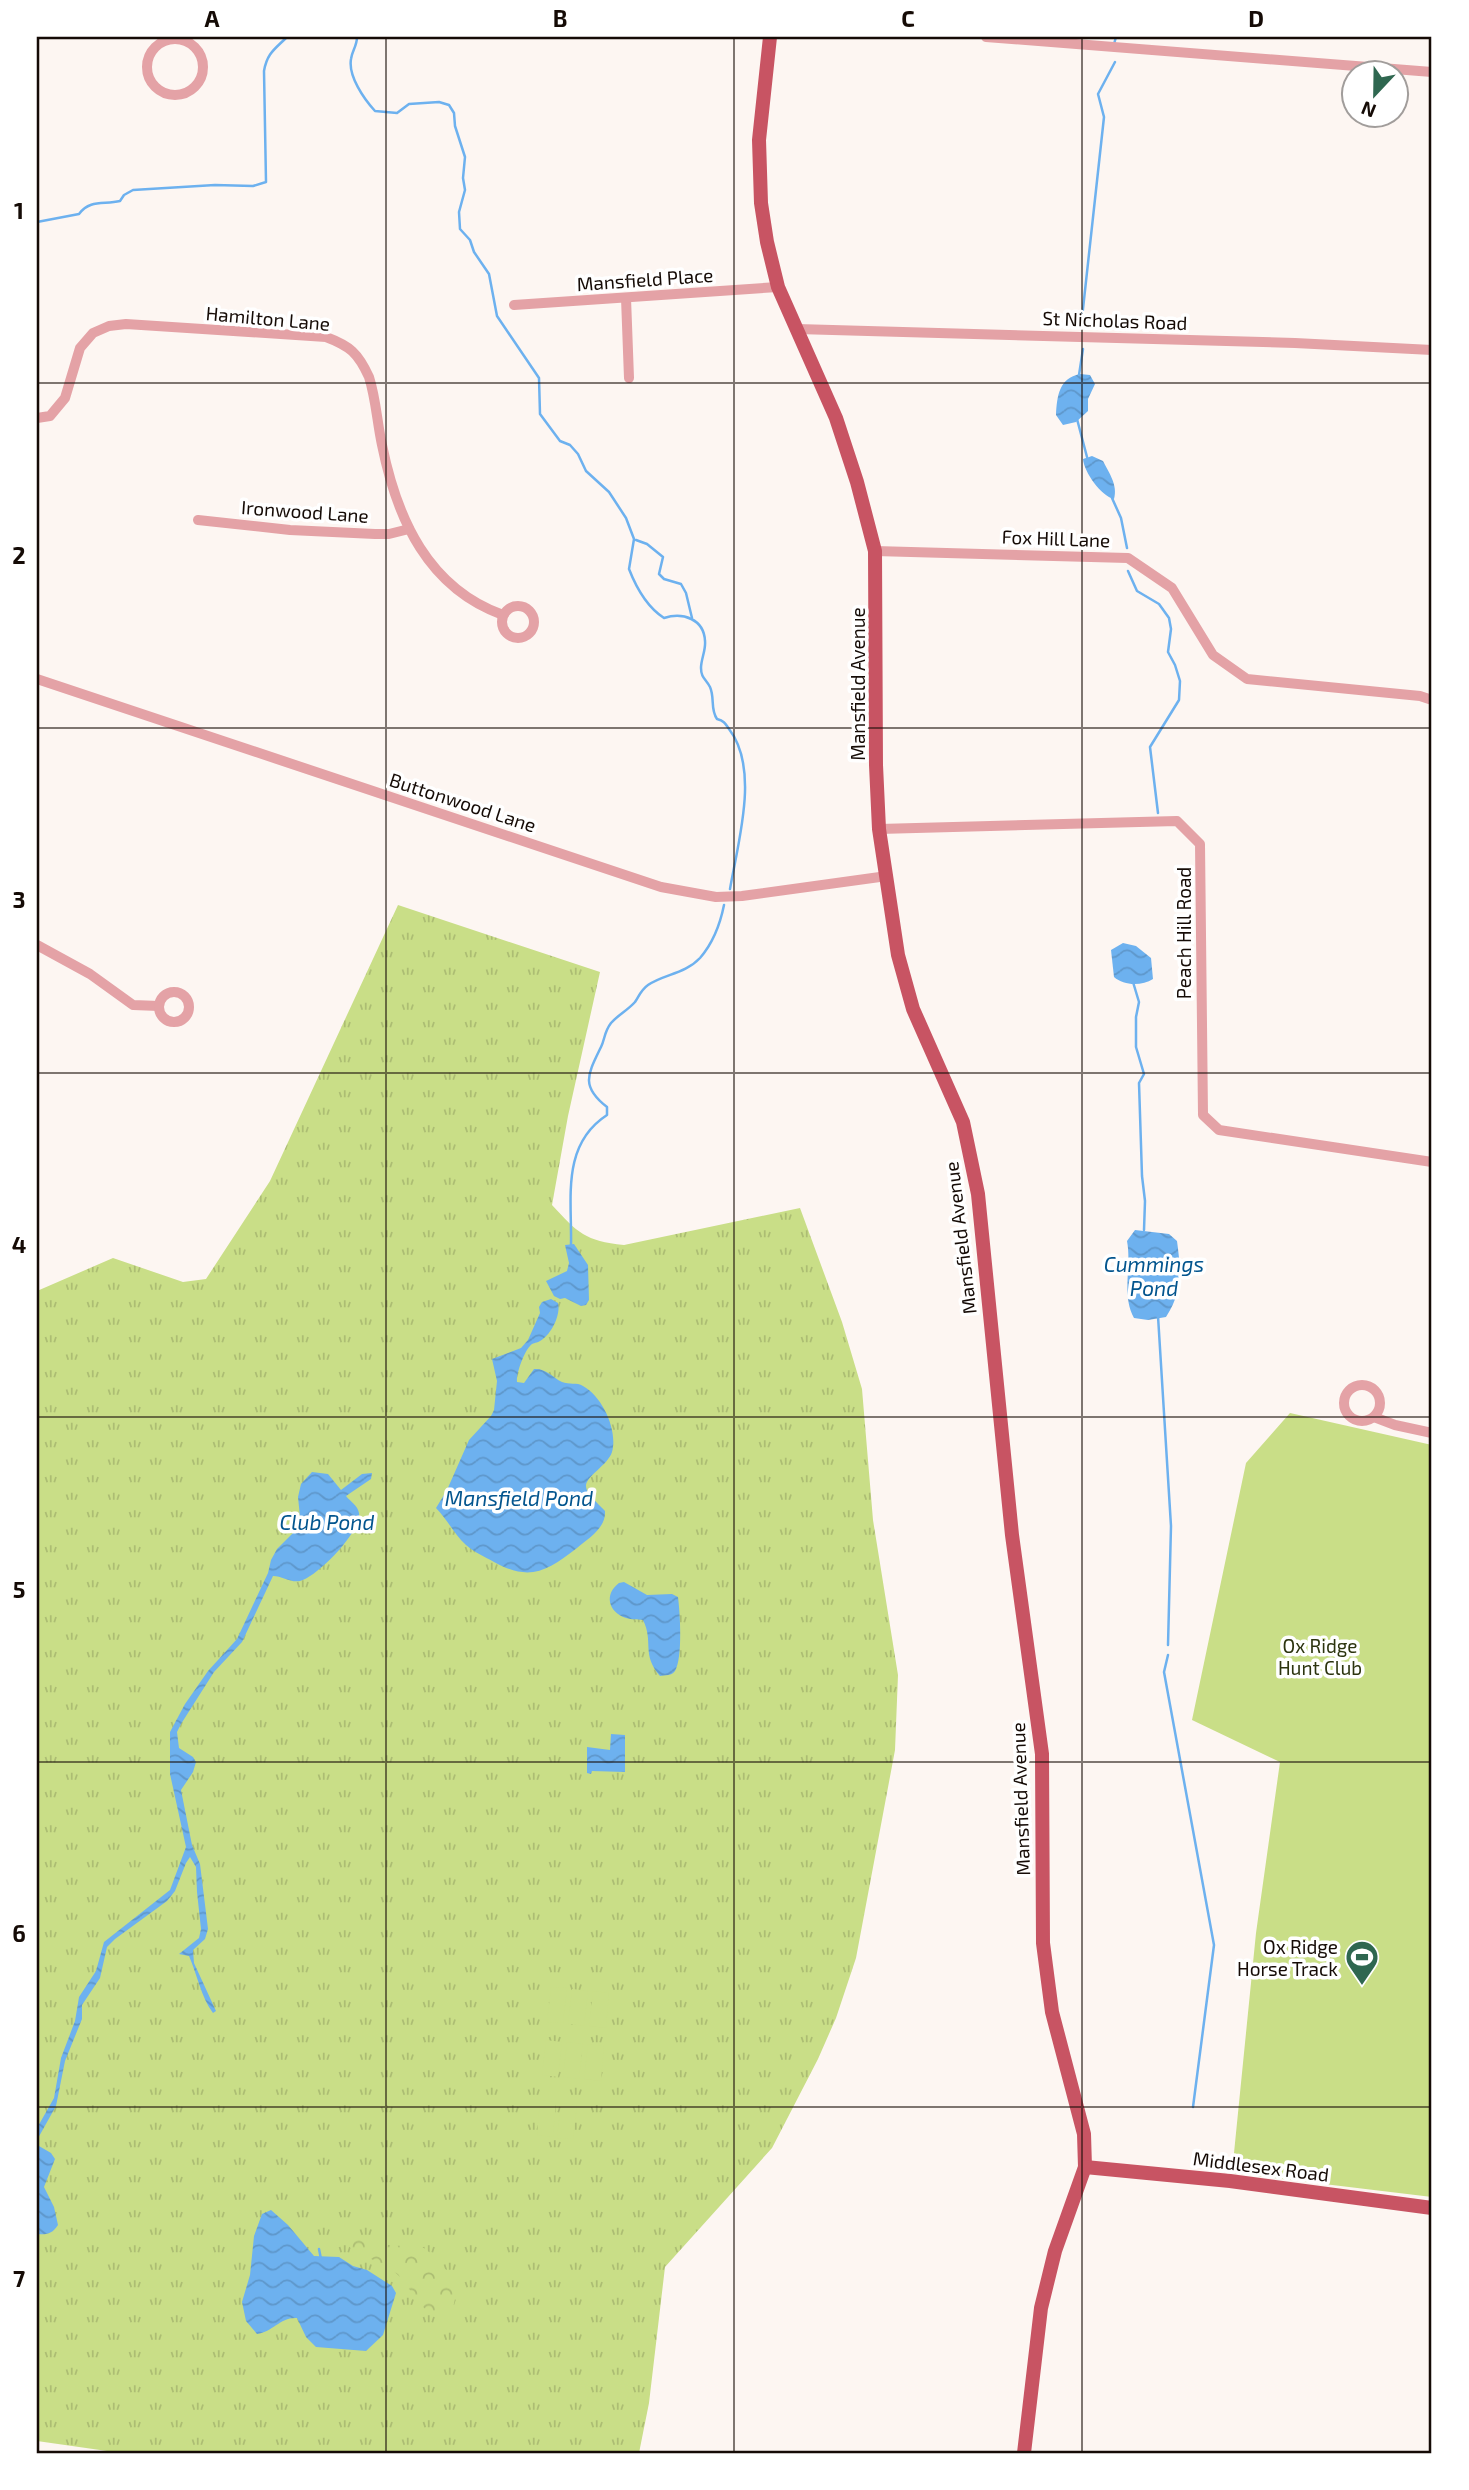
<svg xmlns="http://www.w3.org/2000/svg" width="1469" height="2490" font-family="'Exo 2',sans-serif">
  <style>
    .grass { fill: url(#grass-tufts) }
    .forest { fill: url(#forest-crowns) }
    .park { fill: #c9de87 }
    .water { fill: url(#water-waves) }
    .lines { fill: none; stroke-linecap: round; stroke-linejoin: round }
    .stream { stroke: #6db1ef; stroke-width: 2.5 }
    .minor { stroke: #e4a2a6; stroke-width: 10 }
    .major { stroke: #c85463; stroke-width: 14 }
    .grid { fill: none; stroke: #150b06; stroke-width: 2; stroke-opacity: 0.55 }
    .labels { text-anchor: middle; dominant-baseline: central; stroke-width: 7; stroke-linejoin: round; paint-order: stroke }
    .street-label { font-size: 19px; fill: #150b06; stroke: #fff }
    .park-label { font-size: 19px; fill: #2c340f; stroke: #fff }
    .poi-label { font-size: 19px; fill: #150b06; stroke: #fff; text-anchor: end }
    .water-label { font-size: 21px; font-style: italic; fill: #03558e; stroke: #fff }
    .neatline { fill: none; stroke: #150b06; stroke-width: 2.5 }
    .grid-label { font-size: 23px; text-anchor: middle; font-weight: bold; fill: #150b06 }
  </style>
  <defs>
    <pattern id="grass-tufts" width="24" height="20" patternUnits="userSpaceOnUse" patternTransform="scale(1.75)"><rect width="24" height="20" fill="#c9de87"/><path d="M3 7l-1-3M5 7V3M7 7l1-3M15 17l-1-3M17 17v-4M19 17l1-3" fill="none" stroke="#acbd73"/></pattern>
    <pattern id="forest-crowns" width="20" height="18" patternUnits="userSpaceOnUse" patternTransform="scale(1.75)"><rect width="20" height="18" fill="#c9de87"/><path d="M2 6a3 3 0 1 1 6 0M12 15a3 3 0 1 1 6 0" fill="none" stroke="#acbd73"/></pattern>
    <pattern id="water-waves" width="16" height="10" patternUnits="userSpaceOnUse" patternTransform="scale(1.75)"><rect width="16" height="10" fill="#6db1ef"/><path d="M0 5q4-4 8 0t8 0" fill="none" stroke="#5e97cb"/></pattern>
  </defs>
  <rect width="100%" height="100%" fill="#fdf6f2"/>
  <!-- grass -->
  <path class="grass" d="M398,905L600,972L568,1116L552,1205C578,1233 585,1241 624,1245L800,1208L842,1322L862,1389L873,1520L898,1675L895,1750L856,1958L836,2018L818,2059L772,2148L665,2267L649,2403L639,2453H121L37,2441V1291L113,1258L183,1282L206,1279L270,1181Z"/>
  <!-- forest -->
  <path class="forest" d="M363,2239L393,2246L417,2245L426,2249L452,2276L457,2289L452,2313C423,2324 414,2290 398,2275C387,2264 368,2258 354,2252L349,2246L354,2240Z"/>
  <!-- park -->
  <g class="park">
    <path d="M1290,1413L1432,1445V2197L1232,2173L1256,1933L1280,1762L1192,1720L1246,1463Z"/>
    <path d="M551,1987L567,1988L563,2023L547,2022Z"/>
    <path d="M572,1989L588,1991L584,2026L568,2024Z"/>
    <path d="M593,1991L609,1993L606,2028L589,2026Z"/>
    <path d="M546,2040L562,2042L558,2077L542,2075Z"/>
    <path d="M567,2042L583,2044L579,2079L563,2077Z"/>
    <path d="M588,2044L604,2046L601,2081L584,2079Z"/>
    <path d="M540,2100L556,2102L553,2137L537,2135Z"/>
    <path d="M561,2103L577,2105L573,2139L557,2138Z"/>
  </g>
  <!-- water -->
  <g class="water">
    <path d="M1080,374L1090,375L1095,384L1088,399V411L1076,422L1063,425L1056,415C1057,396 1059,378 1080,374Z"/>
    <path d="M1092,456L1103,461C1109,473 1118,485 1114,499C1101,496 1084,472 1083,459Z"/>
    <path d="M1123,943L1136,946L1151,958L1153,979C1142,986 1124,986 1114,977L1111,950Z"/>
    <path d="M1135,1230L1169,1234L1177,1241C1181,1271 1183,1291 1166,1317L1148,1320L1134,1318C1121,1294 1132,1267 1127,1241Z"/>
    <path d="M574,1244L588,1265L589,1300L586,1305L581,1306L565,1298L560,1299L554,1296L546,1281L567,1271L569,1263L565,1245Z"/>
    <path d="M551,1299L558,1303C561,1315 551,1335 540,1341C535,1344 533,1342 530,1346C524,1352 516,1374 517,1382L524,1383L534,1369C546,1368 552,1377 562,1382C569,1385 577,1382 583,1386C603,1397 618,1431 612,1452C608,1465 586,1476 586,1486C586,1494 600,1505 605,1511C606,1528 589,1538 577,1548C547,1571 530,1582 494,1562C485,1557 474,1552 466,1545C454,1534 447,1519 436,1508L447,1490L469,1440L491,1416L494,1410L497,1381L492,1359L521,1348L528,1340L540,1313L539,1307L542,1302Z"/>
    <path d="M312,1472L328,1474L341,1490L362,1474L372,1473L371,1479L346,1496C350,1501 358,1506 359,1513C362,1531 317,1577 300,1581C291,1583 282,1576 273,1576L242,1642L214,1672L181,1724L177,1732L179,1748L193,1757L196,1762L193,1772L181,1790L192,1845L200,1864L208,1929L205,1939L193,1950L194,1963L216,2011L213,2013C201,1997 197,1974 189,1956L179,1954L199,1938L201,1929L197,1892L196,1867L190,1857L186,1863L175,1891L167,1901L115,1939L107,1947L100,1978L82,2005V2019L65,2061L56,2106L37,2140L39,2146L51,2153L55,2159L44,2187L54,2207L58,2225C52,2234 47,2235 37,2234V2128L54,2098L61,2058L75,2021L79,1997L96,1971L104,1942L170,1890L186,1847L170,1774V1732L185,1704L208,1671L237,1639L268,1573L271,1560L277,1549L294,1532L300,1517L298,1497L301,1484Z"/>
    <path d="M624,1582L647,1595L672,1594L678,1597C680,1612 683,1658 675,1671C672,1676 665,1675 660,1676C641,1654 654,1642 643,1620C637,1619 632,1620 626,1618C608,1612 604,1594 619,1583Z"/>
    <path d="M611,1734L625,1735V1772L592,1771L591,1774L587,1773V1747L610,1750Z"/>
    <path d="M271,2210L288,2225L314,2256L339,2257L353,2266L367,2270L392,2286L396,2293L383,2335L366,2351L316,2347L306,2337L297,2318C280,2317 273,2332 257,2334L246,2321L242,2302L250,2275L254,2236L262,2214Z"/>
  </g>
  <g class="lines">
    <!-- stream -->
    <g class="stream">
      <path d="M357,37C357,46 352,51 351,59C348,76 364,99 375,111L397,113L409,104L439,102L449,105L454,113L455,126L465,157L463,178L465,190L459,212L460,229L470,240L474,252L489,274L497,316L539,378L540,414L560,441L570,445L578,454L586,471L609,492L626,518L634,539L629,569C636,587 647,607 664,618C683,612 704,619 705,641C706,650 701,659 701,668C701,678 706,679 710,687C715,698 710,709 717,719C724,721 725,723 729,729C760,769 738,842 730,889"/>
      <path d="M1114,44L1116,37"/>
      <path d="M37,222L79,214C90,199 104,205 120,201L124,195L133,190L215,185L253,186L266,182L264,71C267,53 275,49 287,37"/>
      <path d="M1081,327L1104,117L1098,94L1115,62"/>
      <path d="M1079,375L1083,349"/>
      <path d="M1077,419L1087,457"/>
      <path d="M1112,498L1121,518L1127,548"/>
      <path d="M636,540L647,544L663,557L659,574L664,579L681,584L686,593L692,618"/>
      <path d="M1128,571L1137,591L1159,604L1169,618L1171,629L1168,652L1175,665L1180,681L1179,700L1150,747L1158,813"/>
      <path d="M1133,982L1139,1002L1136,1017V1047L1144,1074L1139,1083L1142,1176L1145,1201L1144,1230"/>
      <path d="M571,1245C572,1198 561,1145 607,1115V1107C580,1086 588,1074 601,1047C605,1039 604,1032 611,1023C618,1015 628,1010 635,1002C639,996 641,990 648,985C664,974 685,974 700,958C713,943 720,925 724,905"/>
      <path d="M1158,1316L1171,1526L1168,1645"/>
      <path d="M1168,1655L1164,1672L1214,1945L1193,2107"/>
      <path d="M319,2249L321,2259"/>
    </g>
    <!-- minor -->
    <g class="minor">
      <path d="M986,37L1432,72"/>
      <circle cx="175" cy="67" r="28"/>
      <path d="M626,298L629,378"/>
      <path d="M514,305L778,287"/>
      <path d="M797,329L1295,343L1432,350"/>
      <path d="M37,418L50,416L65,398L80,348L93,333L109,326L126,324L326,337C350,346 358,353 369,377C376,399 377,422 382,445C397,519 428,588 503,615"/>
      <path d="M198,520L290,530L375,534H389L409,529"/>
      <path d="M875,551L1128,558L1172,588L1213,655L1247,679L1420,696L1432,700"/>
      <circle cx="518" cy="622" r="16"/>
      <path d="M37,679L661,887L716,897L742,896L887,876"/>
      <path d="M879,829L1177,821L1200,844L1203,1115L1219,1130L1432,1162"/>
      <path d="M37,945L90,974L133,1005L159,1006"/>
      <circle cx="174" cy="1007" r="15"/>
      <circle cx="1362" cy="1403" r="18"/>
      <path d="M1374,1417L1395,1425L1432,1433"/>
    </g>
    <!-- major -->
    <g class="major">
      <path d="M770,37L759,140L761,203L767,242L778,287L836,418L857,482L875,551L876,765L879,829L898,955L913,1009L963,1122L978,1194L1012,1535L1042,1754L1043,1943L1052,2012L1084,2134L1085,2167L1055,2251L1041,2308L1024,2453"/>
      <path d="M1085,2167L1230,2181L1432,2208"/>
    </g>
  </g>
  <!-- grid -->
  <path class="grid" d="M386,37V2453M734,37V2453M1082,37V2453M37,383H1432M37,728H1432M37,1073H1432M37,1417H1432M37,1762H1432M37,2107H1432"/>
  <!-- icons -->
  <defs>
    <symbol id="stadium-pin" viewBox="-11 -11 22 30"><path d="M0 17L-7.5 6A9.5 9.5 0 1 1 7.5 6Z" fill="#2f6750" stroke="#fff"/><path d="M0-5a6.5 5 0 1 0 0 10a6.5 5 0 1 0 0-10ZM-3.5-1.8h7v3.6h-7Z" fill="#fff"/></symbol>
  </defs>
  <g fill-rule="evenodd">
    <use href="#stadium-pin" x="1343" y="1938" width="38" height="52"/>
  </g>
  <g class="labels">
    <!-- street labels -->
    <g class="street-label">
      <text transform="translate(645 279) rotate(-4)">Mansfield Place</text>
      <text transform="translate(268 318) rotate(5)">Hamilton Lane</text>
      <text transform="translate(1115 320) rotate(2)">St Nicholas Road</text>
      <text transform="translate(305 511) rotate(4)">Ironwood Lane</text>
      <text transform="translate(1056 538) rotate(2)">Fox Hill Lane</text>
      <text transform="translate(857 684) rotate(-90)">Mansfield Avenue</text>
      <text transform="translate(463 802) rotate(18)">Buttonwood Lane</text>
      <text transform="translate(1183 933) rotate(-90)">Peach Hill Road</text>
      <text transform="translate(960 1238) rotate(-97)">Mansfield Avenue</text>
      <text transform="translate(1020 1799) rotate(-92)">Mansfield Avenue</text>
      <text transform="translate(1261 2166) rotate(7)">Middlesex Road</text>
    </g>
    <!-- park labels -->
    <g class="park-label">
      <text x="1320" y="1645">Ox Ridge<tspan x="1320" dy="22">Hunt Club</tspan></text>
    </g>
    <!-- poi labels -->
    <g class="poi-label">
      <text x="1338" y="1946">Ox Ridge<tspan x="1338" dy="22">Horse Track</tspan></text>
    </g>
    <!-- water labels -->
    <g class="water-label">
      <text x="1154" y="1263">Cummings<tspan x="1154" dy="24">Pond</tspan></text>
      <text x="519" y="1497">Mansfield Pond</text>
      <text x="327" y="1521">Club Pond</text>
    </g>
  </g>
  <!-- border -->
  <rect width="1469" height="2490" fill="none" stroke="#ffffff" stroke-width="77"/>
  <!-- north arrow -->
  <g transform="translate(1375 94) rotate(202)"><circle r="33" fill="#ffffff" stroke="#a19d9b" stroke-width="2"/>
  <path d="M0-5L12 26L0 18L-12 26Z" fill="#2f6750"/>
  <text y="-10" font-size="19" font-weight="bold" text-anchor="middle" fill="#150b06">N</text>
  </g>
  <rect x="38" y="38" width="1392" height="2414" class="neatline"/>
  <g class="grid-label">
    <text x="212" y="27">A</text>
    <text x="560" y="27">B</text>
    <text x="908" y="27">C</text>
    <text x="1256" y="27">D</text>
    <text x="19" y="219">1</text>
    <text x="19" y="564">2</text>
    <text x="19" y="908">3</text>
    <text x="19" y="1253">4</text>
    <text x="19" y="1598">5</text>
    <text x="19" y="1942">6</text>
    <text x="19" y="2287">7</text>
  </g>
</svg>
